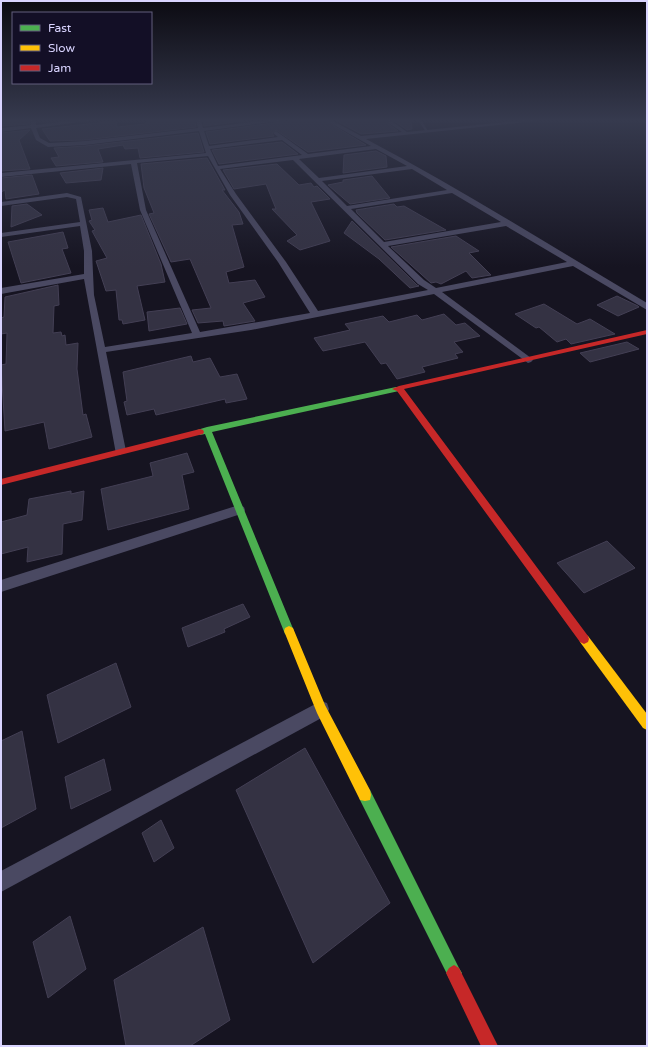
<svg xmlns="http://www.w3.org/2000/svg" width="648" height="1047" font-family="'Varela Round',sans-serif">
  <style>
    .building { fill: #343243; stroke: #433f54 }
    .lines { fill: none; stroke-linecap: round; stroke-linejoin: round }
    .lane { fill: #4a4962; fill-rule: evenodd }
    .street { fill: #4a4962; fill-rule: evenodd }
    .fast { fill: #4caf50; fill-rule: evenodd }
    .slow { fill: #ffc107; fill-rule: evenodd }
    .jam { fill: #c62828; fill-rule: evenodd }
  </style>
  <rect width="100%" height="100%" fill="#161421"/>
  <!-- building -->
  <g class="building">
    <path d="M1,120H30V124L1,126Z"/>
    <path d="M147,120H195L196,127L85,140L50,141L42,129L116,121L117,127L146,124Z"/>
    <path d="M203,120H242L243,121L204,126Z"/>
    <path d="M296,120H324L366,145L308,152L276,130L272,133L274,136L210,144L206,132Z"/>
    <path d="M335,120H383L398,131L361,134Z"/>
    <path d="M393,120H411L412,129L407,130Z"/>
    <path d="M30,130L19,140L30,169L1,171V133Z"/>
    <path d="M198,133L204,152L140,158L138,148L125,149L123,145L98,149L103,162L56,166L51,158L59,157L54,148L85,146Z"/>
    <path d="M282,142L298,154L219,164L212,150Z"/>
    <path d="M376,151L386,156L387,167L343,173L344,155Z"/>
    <path d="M207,158L225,190H222L239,212L243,224L232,225L244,267L226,272L229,283L255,280L265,297L243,303L255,321L224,326L223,321L198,323L192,310L211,308L190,259L171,262L149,214L154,213L144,188L141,164Z"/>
    <path d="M277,164L299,185L311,183L314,187L317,186L330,199L311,202L330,241L300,250L287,241L297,235L272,209H276L266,184L234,189L223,170Z"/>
    <path d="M103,168L101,180L66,183L60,173Z"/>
    <path d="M32,175L39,194L6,199L5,190L1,192V178Z"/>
    <path d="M372,176L390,198L350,204L328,185L343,182V180Z"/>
    <path d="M27,204L42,215L11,227L12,206Z"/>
    <path d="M394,204L397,207L404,206L446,230L385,240L357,213L356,210Z"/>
    <path d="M103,208L108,222L141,215L161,264L165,282L137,286L145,320L123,324L122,320H119L116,290L106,291L96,261L107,258L92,231L95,230L89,221L92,220L89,210Z"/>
    <path d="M352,221L417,285L419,286L410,288L379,259L344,233Z"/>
    <path d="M63,232L68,248L62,249L71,273L21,283L8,242Z"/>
    <path d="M456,236L479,251L469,253L491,275L472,278L466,271L441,284L436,282L431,283L391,247Z"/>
    <path d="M58,285L59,305L54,306L53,333L61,332L62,336L65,335L66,345L78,343L77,369L83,415L86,414L92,437L49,449L44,422L5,431L1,365L6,364L7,333L1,334V318L4,317L5,297Z"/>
    <path d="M617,296L638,306L639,307L618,316L597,305Z"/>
    <path d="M544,304L577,324L590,319L615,334L571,344L566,339L557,342L539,327L536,328L515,314Z"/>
    <path d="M180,308L187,324L149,331L147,312Z"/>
    <path d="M444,314L456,325L465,323L480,336L454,342L463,352L455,354L458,358L422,367L425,372L397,379L386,363L381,364L365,342L323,351L314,338L350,330L345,324L383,316L389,322L417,315L422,320Z"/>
    <path d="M627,342L639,349L590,362L580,353Z"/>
    <path d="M191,356L193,362L210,358L220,377L237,374L247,399L226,403L225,399L156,415L154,409L127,415L124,402L127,401L123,372Z"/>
    <path d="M187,453L194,472L182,475L189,509L108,530L101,489L153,476L150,463Z"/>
    <path d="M71,491V494L84,491L82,520L63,524L62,554L27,562L28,547L1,554V522L27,515L29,499Z"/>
    <path d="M607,541L635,568L584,593L557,563Z"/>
    <path d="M243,604L250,617L224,629L225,632L188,647L182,628Z"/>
    <path d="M116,663L131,707L58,743L47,695Z"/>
    <path d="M22,731L36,809L1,828V741Z"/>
    <path d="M305,748L390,903L313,963L236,790Z"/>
    <path d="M104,759L111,790L71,809L65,777Z"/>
    <path d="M161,820L174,848L154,862L142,833Z"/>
    <path d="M70,916L86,969L48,998L33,942Z"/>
    <path d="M203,927L230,1020L190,1046H126L114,980Z"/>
  </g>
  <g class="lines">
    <!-- lane -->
    <path class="lane" d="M421,120L428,131V132H426L418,120Z"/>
    <!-- street -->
    <g class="street">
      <path d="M31,120H36V125L75,120H94L36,128L40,138L49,143L85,141L198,128L196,120H201L203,128L267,120H285L204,131L209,146L278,137L273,133L276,131L308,154L371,146L325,120H331L361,136L402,132L384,120H390L407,132L524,120H545L366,139C463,190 554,248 647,303V310L573,266L442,292L531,358L533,360L531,362L528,363L434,294L251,330L106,352L126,451L120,455L116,454L84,279L1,294V288L84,274V251L80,226L1,237V233L80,222L76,199L67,197L1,206V202L67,193L81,197L92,251L94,295L105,347L192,333L140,210L131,164L1,177V173L206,153L199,131L85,145L48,147L36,140L31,128L1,132V128L31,125ZM282,140L302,155L218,166L210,149ZM376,149L407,166L319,178L299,159ZM208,156L230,195L278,262L310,313L200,332L146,210L137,163ZM293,160L418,284L428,290L318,311L286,262L236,194L220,169ZM412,169L447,190L347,206L322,181ZM452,193L501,222L384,242L351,209ZM506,226L567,262L436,288L424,280L388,246Z"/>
      <path d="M239,505L244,507L245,510L244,513L1,592V580Z"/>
      <path d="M321,701L327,703L329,709L327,715L1,892V871Z"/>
    </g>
    <!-- fast -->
    <g class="fast">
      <path d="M396,387H399V391L212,432L294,631L293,634L289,636L285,634L205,434L200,435L196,432L197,430L207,427Z"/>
      <path d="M365,789L370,790L459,968L462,973L459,978L454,981L449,978L360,800L359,795L360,790Z"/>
    </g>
    <!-- slow -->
    <g class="slow">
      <path d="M289,626L293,628L325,705L370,790L371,795L370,800L365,801L360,800L317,713L284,631L285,628Z"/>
      <path d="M584,634L588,636L647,714V730L643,728L580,642L579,639L580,636Z"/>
    </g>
    <!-- jam -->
    <g class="jam">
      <path d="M647,330V334L404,389L588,636L589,639L588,642L584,644L580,642L397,391L392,389L399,386Z"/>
      <path d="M200,429L203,430L204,432L203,434L1,485V479Z"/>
      <path d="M454,965L459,968L498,1046H481L446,973L449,968Z"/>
    </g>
  </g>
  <!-- sky -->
  <linearGradient id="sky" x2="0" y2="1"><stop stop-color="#0c0b12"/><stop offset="0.45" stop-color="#363a4e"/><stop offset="1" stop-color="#363a4e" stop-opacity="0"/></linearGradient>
  <rect width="648" height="267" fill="url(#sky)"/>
  <!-- border -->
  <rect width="648" height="1047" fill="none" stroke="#d9d4ff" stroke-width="4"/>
  <!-- legend -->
  <rect x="12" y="12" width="140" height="72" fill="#130f26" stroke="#625e7d"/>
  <rect x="20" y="25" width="20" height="6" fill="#4caf50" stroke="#625e7d"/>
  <text x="48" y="32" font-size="12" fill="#d9d4ff">Fast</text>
  <rect x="20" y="45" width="20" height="6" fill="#ffc107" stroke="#625e7d"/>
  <text x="48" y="52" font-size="12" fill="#d9d4ff">Slow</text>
  <rect x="20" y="65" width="20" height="6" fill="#c62828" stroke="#625e7d"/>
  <text x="48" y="72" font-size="12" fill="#d9d4ff">Jam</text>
</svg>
